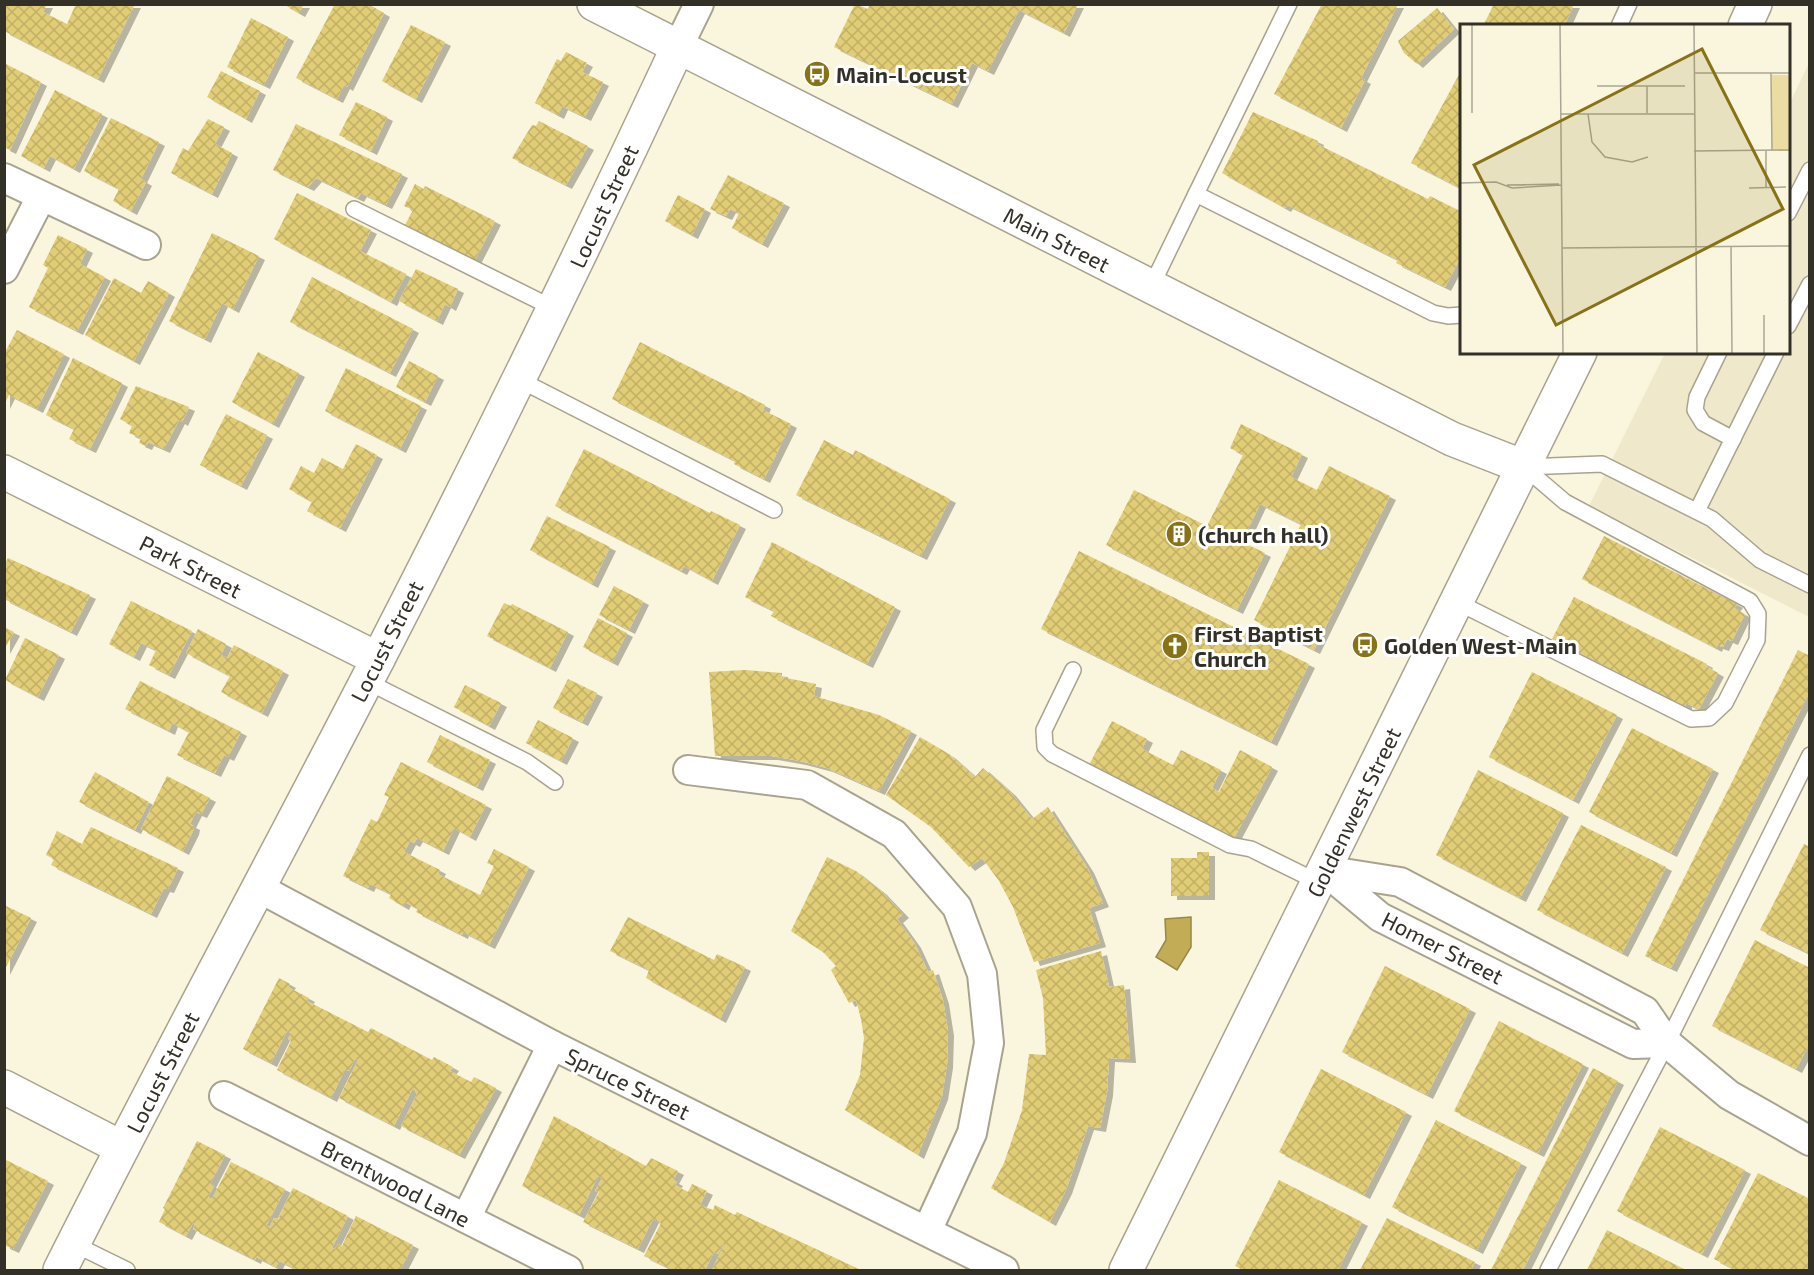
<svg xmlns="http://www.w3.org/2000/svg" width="1814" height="1275" font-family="'Exo 2',sans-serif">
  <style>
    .built { fill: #efe8ca }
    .water { fill: #c2ad56; stroke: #978848; stroke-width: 1.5 }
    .building { fill: url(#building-cross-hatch); filter: url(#shadow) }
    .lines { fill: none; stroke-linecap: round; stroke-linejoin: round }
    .lane-casing { stroke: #a8a38e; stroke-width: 18 }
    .street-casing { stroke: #a8a38e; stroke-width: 32 }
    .secondary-casing { stroke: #a8a38e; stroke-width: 36 }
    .lane { stroke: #fff; stroke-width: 15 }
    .street { stroke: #fff; stroke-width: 28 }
    .secondary { stroke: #fff; stroke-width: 33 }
    .labels { text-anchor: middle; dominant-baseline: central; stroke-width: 6; stroke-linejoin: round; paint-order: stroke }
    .poi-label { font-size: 22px; font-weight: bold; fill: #323027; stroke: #fff; text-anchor: start }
    .street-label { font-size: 22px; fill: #323027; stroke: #fff }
    .inset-road { fill: none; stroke: #aaa694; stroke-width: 1.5 }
    .view { fill: #877316; fill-opacity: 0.15; stroke: #877316; stroke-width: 3 }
    .inset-edge { fill: none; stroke: #323027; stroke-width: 3 }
  </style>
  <defs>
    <pattern id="building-cross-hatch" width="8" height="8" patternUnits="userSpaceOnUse" patternTransform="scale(1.5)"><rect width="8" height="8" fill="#e1cd75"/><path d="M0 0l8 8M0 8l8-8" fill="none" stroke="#c2b065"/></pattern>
    <filter id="shadow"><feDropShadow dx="6" dy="4" stdDeviation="0" flood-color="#0004"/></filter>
  </defs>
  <rect width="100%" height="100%" fill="#faf5dd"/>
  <!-- built -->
  <path class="built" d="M1809,63V617L1589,506L1665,353L1788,352L1789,105Z"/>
  <!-- water -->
  <path class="water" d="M1191,917V947L1177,970L1156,957L1166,940L1165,919Z"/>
  <!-- building -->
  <g class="building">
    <path d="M4,4H47L43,12L67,24L76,4H135L98,79L4,31Z"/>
    <path d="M283,4H304L299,13Z"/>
    <path d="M335,4H368L384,13L347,87L344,85L337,99L296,78Z"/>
    <path d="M855,4L868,9L870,4H1078L1064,33L1019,10L988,71L972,63L952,104L834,47Z"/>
    <path d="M1322,4H1398L1361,78L1365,80L1341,128L1274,94Z"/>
    <path d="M1494,4H1574L1564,26H1483Z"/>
    <path d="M1437,8L1454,29L1417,64L1404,53L1398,41Z"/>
    <path d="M251,18L288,37L264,85L227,67Z"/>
    <path d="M411,25L445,42L416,99L382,81Z"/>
    <path d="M566,52L587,63L582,72L603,82L585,117L562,106L558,115L535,103L557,59L561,61Z"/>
    <path d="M4,63L41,82L10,150L4,147Z"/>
    <path d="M1462,69V189L1411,163Z"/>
    <path d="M221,71L260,91L246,119L207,97Z"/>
    <path d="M55,90L102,114L74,169L50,156L44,168L21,156Z"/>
    <path d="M356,102L387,117L371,151L339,135Z"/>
    <path d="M1253,112L1318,141L1317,144L1428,199L1430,196L1462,212V255L1445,287L1396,263L1398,260L1287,205L1285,208L1222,173Z"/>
    <path d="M111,118L159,142L141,179L146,182L131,211L113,201L119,189L84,171Z"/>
    <path d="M208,119L224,127L215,144L232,153L212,194L171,173L183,148L188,151Z"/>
    <path d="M539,121L588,146L566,185L512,158L532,125L536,126Z"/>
    <path d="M296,124L402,174L386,205L361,193L358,198L316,178L308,187L273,170Z"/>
    <path d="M728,175L784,203L762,244L732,228L739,213L730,209L726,216L710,209Z"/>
    <path d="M415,184L424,189L425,186L495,221L475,260L405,225L413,210L404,206Z"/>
    <path d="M297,193L371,230L360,251L406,274L391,302L274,239Z"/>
    <path d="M678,195L705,209L692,235L665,221Z"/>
    <path d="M212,233L259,256L233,309L222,303L205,339L169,321Z"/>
    <path d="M58,235L87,249L80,264L105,277L77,331L29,307L48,268L43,265Z"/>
    <path d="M416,269L458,289L450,307L445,304L437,321L399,301Z"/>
    <path d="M312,277L413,329L390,373L290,322Z"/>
    <path d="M114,278L141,293L148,281L169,293L134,361L85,335Z"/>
    <path d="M17,330L64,354L37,409L9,395L4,405V354Z"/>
    <path d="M640,342L765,405L763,410L791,424L764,479L734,464L735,461L612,399Z"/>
    <path d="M258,352L299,373L273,424L232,402Z"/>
    <path d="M73,358L122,383L90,449L69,439L74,429L46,415Z"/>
    <path d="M409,361L438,376L425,402L396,387Z"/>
    <path d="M346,368L421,406L400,449L325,411Z"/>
    <path d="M136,386L189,407L182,422L179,420L164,449L148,442L146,446L139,443L141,438L129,433L132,426L120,419Z"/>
    <path d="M226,414L267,435L241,486L200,465Z"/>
    <path d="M1241,424L1302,454L1291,477L1317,490L1329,466L1390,496L1314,650L1254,620L1301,524L1260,504L1242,542L1265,553L1237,610L1106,545L1134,490L1207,526L1243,455L1230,448Z"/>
    <path d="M824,440L853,455L855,450L950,499L921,556L796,495Z"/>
    <path d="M356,444L377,455L340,528L307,511L312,502L289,489L301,466L314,473L322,458L343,469Z"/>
    <path d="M584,449L710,513L711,511L740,525L712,581L684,566L681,571L555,506Z"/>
    <path d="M547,516L610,547L592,584L530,550Z"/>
    <path d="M1604,536L1737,604L1734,608L1745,614L1732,641L1727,639L1723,647L1717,645L1716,648L1582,579Z"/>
    <path d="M772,542L895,607L867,664L771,616L774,611L745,597Z"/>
    <path d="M1079,551L1309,664L1271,742L1041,629Z"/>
    <path d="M8,558L90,595L71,632L4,599V565Z"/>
    <path d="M614,586L643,601L629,630L599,615Z"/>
    <path d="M1574,597L1707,664L1706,666L1718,673L1699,709L1686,703V707L1552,639Z"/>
    <path d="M131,601L192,631L169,675L149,665L156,650L141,643L134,657L109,644Z"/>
    <path d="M504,603L511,606L512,604L568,632L550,668L487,636Z"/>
    <path d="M598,618L627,633L612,662L583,647Z"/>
    <path d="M4,627L14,632L4,650Z"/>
    <path d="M198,629L226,644L221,655L227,658L234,645L283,671L262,713L221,692L230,676L186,653Z"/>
    <path d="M25,638L59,655L38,697L5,680Z"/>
    <path d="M1798,650L1810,656V691L1671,968L1645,956Z"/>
    <path d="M745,670L782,673V677L816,684L814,696L879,715L911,731L879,791L827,768L800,761L772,756H715L709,672Z"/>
    <path d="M1532,672L1617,715L1573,800L1489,757Z"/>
    <path d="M568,679L597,693L582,722L553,708Z"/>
    <path d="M140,681L241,732L228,757L224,755L215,773L177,755L189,732L172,723L169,731L125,709Z"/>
    <path d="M465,685L501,703L489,726L454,707Z"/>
    <path d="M538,720L573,738L561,761L526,743Z"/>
    <path d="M1112,721L1147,739L1142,749L1173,765L1181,750L1221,770L1212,788L1219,792L1240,750L1272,767L1233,840L1088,767Z"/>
    <path d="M1632,728L1713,769L1671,853L1589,812Z"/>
    <path d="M440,735L490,760L477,787L427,762Z"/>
    <path d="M920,737L949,754L975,777L983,768L1010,792L1032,819L1048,807L1088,869L1103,903L1089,908L1100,943L1034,962L1013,907L999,881L982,858L969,867L931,827L886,795Z"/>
    <path d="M401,762L486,805L470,837L454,828L443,851L417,838L414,843L410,841L404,852L440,870L438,874L480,895L494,866L487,863L494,849L529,867L489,945L463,932L462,935L416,912L418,909L405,902L403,906L389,898L391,894L370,884L368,888L343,876L371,819L377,822L389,797L384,795Z"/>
    <path d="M1478,770L1563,813L1520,898L1436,855Z"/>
    <path d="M95,772L149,802L135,830L79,802Z"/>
    <path d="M167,776L210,798L201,814L196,812L190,824L194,826L193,831L183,851L141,829Z"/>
    <path d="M1581,825L1666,867L1622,953L1537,910Z"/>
    <path d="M91,827L178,868L168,889L164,888L151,914L51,865L54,859L46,855L57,831L82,844Z"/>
    <path d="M1804,844L1810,847V954L1760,930Z"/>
    <path d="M1197,852H1209V896H1171V858H1197Z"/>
    <path d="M827,857L856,871L881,891L903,914L897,919L915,944L928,972L933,970L943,1000L948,1032L947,1064L942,1096L918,1155L845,1110L860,1075L864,1038L861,1019L856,1000L849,1003L831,970L836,966L823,952L791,931Z"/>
    <path d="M4,905L31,918L4,971Z"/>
    <path d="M628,917L714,960L717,954L745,967L720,1019L646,978L649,970L610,951Z"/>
    <path d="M1755,940L1810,968V1043L1796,1069L1712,1026Z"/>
    <path d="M1101,951L1109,987L1124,985L1130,1059L1109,1058L1107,1092L1100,1128L1088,1126L1066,1190L1050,1222L991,1188L1004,1163L1022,1110L1029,1054L1046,1055L1043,998L1036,970Z"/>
    <path d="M1385,966L1470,1009L1427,1095L1342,1052Z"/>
    <path d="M279,978L290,984L288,987L309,998L307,1001L368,1032L371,1028L432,1060L434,1057L453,1067L450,1071L471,1082L474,1077L496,1088L459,1155L401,1126L417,1094L413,1088L394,1126L339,1098L358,1060L355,1059L349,1071L345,1069L331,1098L277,1070L291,1041L288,1039L291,1033L287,1031L271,1063L243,1049Z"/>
    <path d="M1499,1021L1583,1064L1538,1153L1454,1111Z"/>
    <path d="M1593,1068L1618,1081L1523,1270H1491Z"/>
    <path d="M1321,1069L1406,1112L1364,1195L1279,1152Z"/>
    <path d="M554,1116L646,1166L651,1158L678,1171L673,1180L677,1182L675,1185L688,1192L692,1184L707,1191L700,1205L713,1210L715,1205L735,1215L737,1212L861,1270H712L724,1245L723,1244L718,1254L714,1252L705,1270H673L644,1256L661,1223L653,1219L638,1249L583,1222L599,1192L595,1191L602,1178L598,1176L579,1215L522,1186Z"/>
    <path d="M1436,1120L1521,1163L1477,1250L1392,1207Z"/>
    <path d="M1660,1127L1745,1170L1702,1254L1617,1211Z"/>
    <path d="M197,1141L225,1155L210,1184L214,1186L208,1197L212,1199L231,1162L285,1189L266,1226L270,1227L274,1218L278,1219L293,1188L348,1216L332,1248L335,1249L338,1244L342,1246L356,1216L413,1245L400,1270H298L279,1261L276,1267L256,1257L255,1260L193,1229L195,1225L193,1223L186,1236L159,1222L165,1209L163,1208Z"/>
    <path d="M4,1159L48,1181L13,1249L4,1245Z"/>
    <path d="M1758,1173L1810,1199V1270H1736L1714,1259Z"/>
    <path d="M1279,1180L1362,1222L1338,1270H1243L1235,1266Z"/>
    <path d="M1387,1218L1475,1262L1471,1270H1360Z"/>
    <path d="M1607,1230L1686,1270H1587Z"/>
  </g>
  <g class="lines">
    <defs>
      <g id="lane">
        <path d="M1289,4L1196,194L1433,313L1448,316L1462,315"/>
        <path d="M1619,26L1629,4"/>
        <path d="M354,209L553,308"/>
        <path d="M1788,213L1810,170"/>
        <path d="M1151,287L1196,194"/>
        <path d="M1788,326L1810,284"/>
        <path d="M1719,352L1697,397L1695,410L1703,423L1733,439"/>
        <path d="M518,379L774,510"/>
        <path d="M1524,467L1602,464L1712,519L1760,560L1810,585"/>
        <path d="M1697,511L1776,352"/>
        <path d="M1457,602L1691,719L1709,718L1725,703L1757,640L1758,614L1750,601L1565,502L1524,467"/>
        <path d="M1073,670L1044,730L1045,747L1052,754L1230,845L1251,849L1318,882"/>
        <path d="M366,681L527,762L555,782"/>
        <path d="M74,1244L127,1270"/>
        <path d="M1548,1270L1667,1043L1810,755"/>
      </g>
      <g id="street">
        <path d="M678,47L699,4"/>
        <path d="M4,178L146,245"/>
        <path d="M4,269L41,197"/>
        <path d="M688,770L807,785L894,834L957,907L982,974L989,1043L972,1133L927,1231"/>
        <path d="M1324,870L1400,882L1645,1011L1667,1043L1729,1095L1810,1141"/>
        <path d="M1325,871L1380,917L1633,1044L1667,1043"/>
        <path d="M257,887L552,1045L1004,1270"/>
        <path d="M224,1096L568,1270"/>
        <path d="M466,1218L552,1045"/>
      </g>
      <g id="secondary">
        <path d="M594,4L1452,439L1524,467"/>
        <path d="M1745,26L1755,4"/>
        <path d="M4,472L378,659"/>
        <path d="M4,1087L122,1148"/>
        <path d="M60,1270C163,1065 273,863 378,659C482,457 582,253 678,47"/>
        <path d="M1126,1270L1580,352"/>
      </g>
    </defs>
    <!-- lane casing -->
    <use href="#lane" class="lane-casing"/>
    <!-- street casing -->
    <use href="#street" class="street-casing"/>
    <!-- secondary casing -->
    <use href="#secondary" class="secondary-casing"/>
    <!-- lane -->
    <use href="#lane" class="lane"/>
    <!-- street -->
    <use href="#street" class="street"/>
    <!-- secondary -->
    <use href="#secondary" class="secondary"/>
  </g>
  <!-- icons -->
  <defs>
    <symbol id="bus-disc" viewBox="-11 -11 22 22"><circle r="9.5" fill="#877316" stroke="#fff"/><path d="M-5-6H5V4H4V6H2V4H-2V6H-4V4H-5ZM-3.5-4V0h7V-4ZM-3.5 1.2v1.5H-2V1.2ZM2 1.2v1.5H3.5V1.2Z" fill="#fff"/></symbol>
    <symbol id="building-disc" viewBox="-11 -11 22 22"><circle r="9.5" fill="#877316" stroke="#fff"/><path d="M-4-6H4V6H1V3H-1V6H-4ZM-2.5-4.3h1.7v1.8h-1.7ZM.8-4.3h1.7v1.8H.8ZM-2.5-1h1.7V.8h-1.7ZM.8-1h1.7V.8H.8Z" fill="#fff"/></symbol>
    <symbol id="church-disc" viewBox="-11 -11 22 22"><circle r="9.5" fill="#877316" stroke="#fff"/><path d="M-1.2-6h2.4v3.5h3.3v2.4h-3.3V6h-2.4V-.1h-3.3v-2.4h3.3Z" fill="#fff"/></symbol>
  </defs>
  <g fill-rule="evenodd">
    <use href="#bus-disc" x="802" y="59" width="30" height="30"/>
    <use href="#building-disc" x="1164" y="519" width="30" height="30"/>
    <use href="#bus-disc" x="1350" y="630" width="30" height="30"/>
    <use href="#church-disc" x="1160" y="631" width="30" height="30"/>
  </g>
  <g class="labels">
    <!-- poi labels -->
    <g class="poi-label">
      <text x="836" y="74">Main-Locust</text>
      <text x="1198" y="534">(church hall)</text>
      <text x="1194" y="633">First Baptist<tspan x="1194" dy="25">Church</tspan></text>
      <text x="1384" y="645">Golden West-Main</text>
    </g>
    <!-- street labels -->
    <g class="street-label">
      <text transform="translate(603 206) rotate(-65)">Locust Street</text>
      <text transform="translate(1057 239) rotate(27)">Main Street</text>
      <text transform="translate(191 566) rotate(27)">Park Street</text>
      <text transform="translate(386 641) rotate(-63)">Locust Street</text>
      <text transform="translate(1353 812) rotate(-64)">Goldenwest Street</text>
      <text transform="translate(1443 947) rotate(27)">Homer Street</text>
      <text transform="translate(162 1072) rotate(-63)">Locust Street</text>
      <text transform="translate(628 1083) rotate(26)">Spruce Street</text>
      <text transform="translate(396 1183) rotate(27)">Brentwood Lane</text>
    </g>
  </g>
  <!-- overview -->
  <g transform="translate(1460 24)">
    <rect width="330" height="330" fill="#faf5dd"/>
    <path d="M312,51H330V127H312Z" fill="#ebdda1"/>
    <path class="inset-road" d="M12,1V89M100,1L103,329M234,1L237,329M235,49H330M311,49L312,126M137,62H225M187,62V89M101,90H234M128,90L132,118L145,133L172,138L188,133M306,126V163M234,127L330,126M0,159L36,158L52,164L101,161M47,161L99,160M289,164L326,163M271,223L272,329M102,224L330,222M304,291V329"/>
    <path class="view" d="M242,25L323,185L96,301L14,141Z"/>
    <rect width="330" height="330" class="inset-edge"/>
  </g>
  <!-- border -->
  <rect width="1814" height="1275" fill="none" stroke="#323027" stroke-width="12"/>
</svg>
